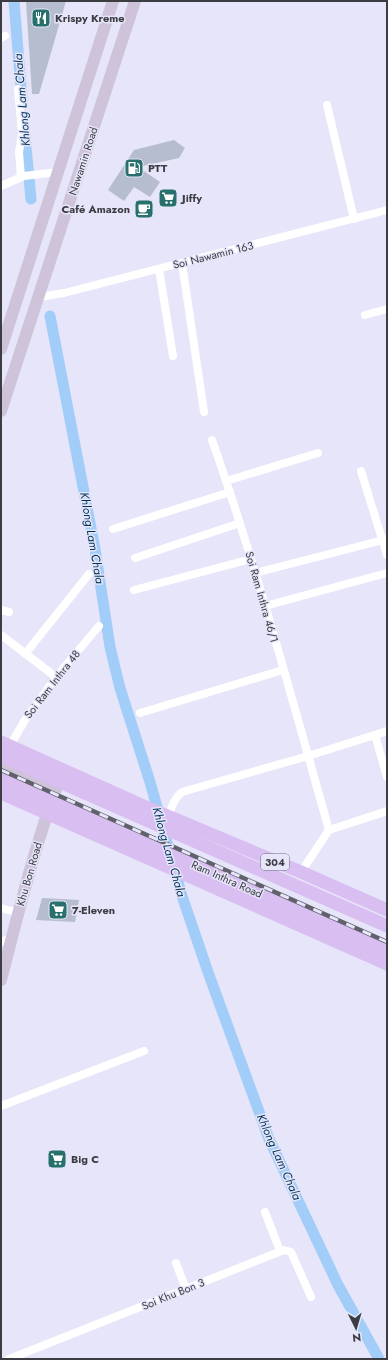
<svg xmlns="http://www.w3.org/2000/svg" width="388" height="1360" font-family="Jost,sans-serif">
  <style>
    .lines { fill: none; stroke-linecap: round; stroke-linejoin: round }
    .canal { stroke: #a1cdf8; stroke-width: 11 }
    .building { fill: #b5bdcf }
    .minor { stroke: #fff; stroke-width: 8 }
    .secondary { stroke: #cec3d9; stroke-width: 12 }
    .primary { stroke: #d9bef1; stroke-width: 13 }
    .rail-casing { stroke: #61616b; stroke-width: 4.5 }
    .rail { stroke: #e6e5f9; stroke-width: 3; stroke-dasharray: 9; stroke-linecap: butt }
    .labels { text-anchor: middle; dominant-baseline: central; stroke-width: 3; stroke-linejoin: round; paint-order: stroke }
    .shield { fill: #e6e5f9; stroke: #6f6f7a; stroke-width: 1 }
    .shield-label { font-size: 10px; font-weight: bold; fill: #3c3c43 }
    .poi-label { font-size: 11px; font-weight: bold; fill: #3c3c43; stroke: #e6e5f9; text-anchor: start }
    .street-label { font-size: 11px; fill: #3c3c43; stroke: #e6e5f9 }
    .water-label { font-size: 12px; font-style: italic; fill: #00355b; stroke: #e6e5f9 }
  </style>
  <rect width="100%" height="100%" fill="#e6e5f9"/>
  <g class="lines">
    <!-- canal -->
    <g class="canal">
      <path d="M14,1L22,100"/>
      <path d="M24,126L31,199"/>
      <path d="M50,316L95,549L110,647L120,688L150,782L182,896L209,975L269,1139L338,1285L379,1359"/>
    </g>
  </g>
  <!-- building -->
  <g class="building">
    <path d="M26,1H66L39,94H32Z"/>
    <path d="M174,140L185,148L179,158L138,167L160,182L150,197L134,187L124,201L108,190L134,150Z"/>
    <path d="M42,898L79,900L75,922L36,920Z"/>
  </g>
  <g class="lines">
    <!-- minor -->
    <g class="minor">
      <path d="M1,38L5,36"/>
      <path d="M18,89L22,134L19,152L21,177"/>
      <path d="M327,105L354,219"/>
      <path d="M1,186L24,176L58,172"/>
      <path d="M182,263L204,412"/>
      <path d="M159,269L173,356"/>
      <path d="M39,297L64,293L387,210"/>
      <path d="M365,315L387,309"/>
      <path d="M212,440C257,568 292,699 329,830"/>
      <path d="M361,471L387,555"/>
      <path d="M226,481L318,453"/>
      <path d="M113,529L230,492"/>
      <path d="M135,558L240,523"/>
      <path d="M255,573L387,539"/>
      <path d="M134,590L251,559"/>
      <path d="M265,606L387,573"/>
      <path d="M1,610L9,612"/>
      <path d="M1,635L56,677"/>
      <path d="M25,654L89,574"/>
      <path d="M140,713L283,670"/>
      <path d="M375,735L387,777"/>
      <path d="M10,746L25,720L56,677L99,626"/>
      <path d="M168,817C172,807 174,798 182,792L308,756L387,731"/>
      <path d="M301,872L329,830L387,811"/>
      <path d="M1,908L19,913"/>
      <path d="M1,942L12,938"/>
      <path d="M1,1106L144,1051"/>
      <path d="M265,1212L280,1251"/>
      <path d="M176,1263L186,1289"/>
      <path d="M9,1359L284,1250L291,1252L311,1297"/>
    </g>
    <!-- secondary -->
    <g class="secondary">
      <path d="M1,349L113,1"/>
      <path d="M1,411L135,1"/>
      <path d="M1,764L4,766L50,788L53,796"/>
      <path d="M1,980C19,910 36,840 62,773"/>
    </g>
    <!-- primary -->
    <g class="primary">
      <path d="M1,742L139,804L301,872L387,910"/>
      <path d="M1,756L387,926"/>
      <path d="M1,779L387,951"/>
      <path d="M1,793L387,964"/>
    </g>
    <defs>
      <path id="rail" d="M1,770L387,942"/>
    </defs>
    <!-- rail casing -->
    <use href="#rail" class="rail-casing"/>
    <!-- rail -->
    <use href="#rail" class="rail"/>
  </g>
  <!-- icons -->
  <defs>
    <symbol id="restaurant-square" viewBox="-11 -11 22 22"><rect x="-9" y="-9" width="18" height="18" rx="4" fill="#27706b" stroke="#e6e5f9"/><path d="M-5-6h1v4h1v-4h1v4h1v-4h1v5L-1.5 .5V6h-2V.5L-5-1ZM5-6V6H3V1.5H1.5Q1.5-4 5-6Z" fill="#fff"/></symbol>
    <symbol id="fuel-square" viewBox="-11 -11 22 22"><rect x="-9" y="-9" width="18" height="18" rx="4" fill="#27706b" stroke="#e6e5f9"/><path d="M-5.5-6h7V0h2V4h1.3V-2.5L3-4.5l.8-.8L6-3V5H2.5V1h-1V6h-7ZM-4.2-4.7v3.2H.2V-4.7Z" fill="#fff"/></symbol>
    <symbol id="supermarket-square" viewBox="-11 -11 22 22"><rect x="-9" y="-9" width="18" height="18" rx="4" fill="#27706b" stroke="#e6e5f9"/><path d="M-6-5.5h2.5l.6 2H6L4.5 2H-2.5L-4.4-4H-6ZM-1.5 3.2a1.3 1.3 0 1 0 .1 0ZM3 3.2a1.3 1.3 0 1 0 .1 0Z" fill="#fff"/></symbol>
    <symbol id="cafe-square" viewBox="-11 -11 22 22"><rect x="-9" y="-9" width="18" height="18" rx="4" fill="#27706b" stroke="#e6e5f9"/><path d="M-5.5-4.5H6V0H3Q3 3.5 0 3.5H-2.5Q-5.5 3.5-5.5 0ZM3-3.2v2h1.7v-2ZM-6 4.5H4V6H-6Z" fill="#fff"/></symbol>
  </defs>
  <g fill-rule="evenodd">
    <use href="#restaurant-square" x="30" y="7" width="22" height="22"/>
    <use href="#fuel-square" x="123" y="157" width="22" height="22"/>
    <use href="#supermarket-square" x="157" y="187" width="22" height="22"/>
    <use href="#cafe-square" x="133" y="198" width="22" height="22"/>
    <use href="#supermarket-square" x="47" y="899" width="22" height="22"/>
    <use href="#supermarket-square" x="46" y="1148" width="22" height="22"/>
  </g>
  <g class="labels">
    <!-- shield labels -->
    <rect class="shield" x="261" y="854" width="28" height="16" rx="3"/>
    <g class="shield-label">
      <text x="275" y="862">304</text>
    </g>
    <!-- poi labels -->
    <g class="poi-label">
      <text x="55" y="18">Krispy Kreme</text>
      <text x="148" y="168">PTT</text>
      <text x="182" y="198">Jiffy</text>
      <text x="130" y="209" text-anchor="end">Café Amazon</text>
      <text x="72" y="910">7-Eleven</text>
      <text x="71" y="1159">Big C</text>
    </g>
    <!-- street labels -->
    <g class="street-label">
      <text transform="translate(83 161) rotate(-72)">Nawamin Road</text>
      <text transform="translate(213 255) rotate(-14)">Soi Nawamin 163</text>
      <text transform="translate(262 597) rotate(74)">Soi Ram Inthra 46/1</text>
      <text transform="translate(52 684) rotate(-52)">Soi Ram Inthra 48</text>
      <text transform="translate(29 874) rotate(-74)">Khu Bon Road</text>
      <text transform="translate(227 879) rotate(24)">Ram Inthra Road</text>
      <text transform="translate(173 1294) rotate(-22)">Soi Khu Bon 3</text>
    </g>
    <!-- water labels -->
    <g class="water-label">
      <text transform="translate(22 100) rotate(-95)">Khlong Lam Chala</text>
      <text transform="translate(92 538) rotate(80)">Khlong Lam Chala</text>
      <text transform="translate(169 852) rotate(74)">Khlong Lam Chala</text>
      <text transform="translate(279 1157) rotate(66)">Khlong Lam Chala</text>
    </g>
  </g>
  <!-- border -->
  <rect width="388" height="1360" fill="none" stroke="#3c3c43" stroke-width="4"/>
  <!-- north arrow -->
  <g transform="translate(356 1328) rotate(175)" stroke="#e6e5f9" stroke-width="3" paint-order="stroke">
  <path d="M0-3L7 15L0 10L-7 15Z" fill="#3c3c43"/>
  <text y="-6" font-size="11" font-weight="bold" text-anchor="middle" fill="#3c3c43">N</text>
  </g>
</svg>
